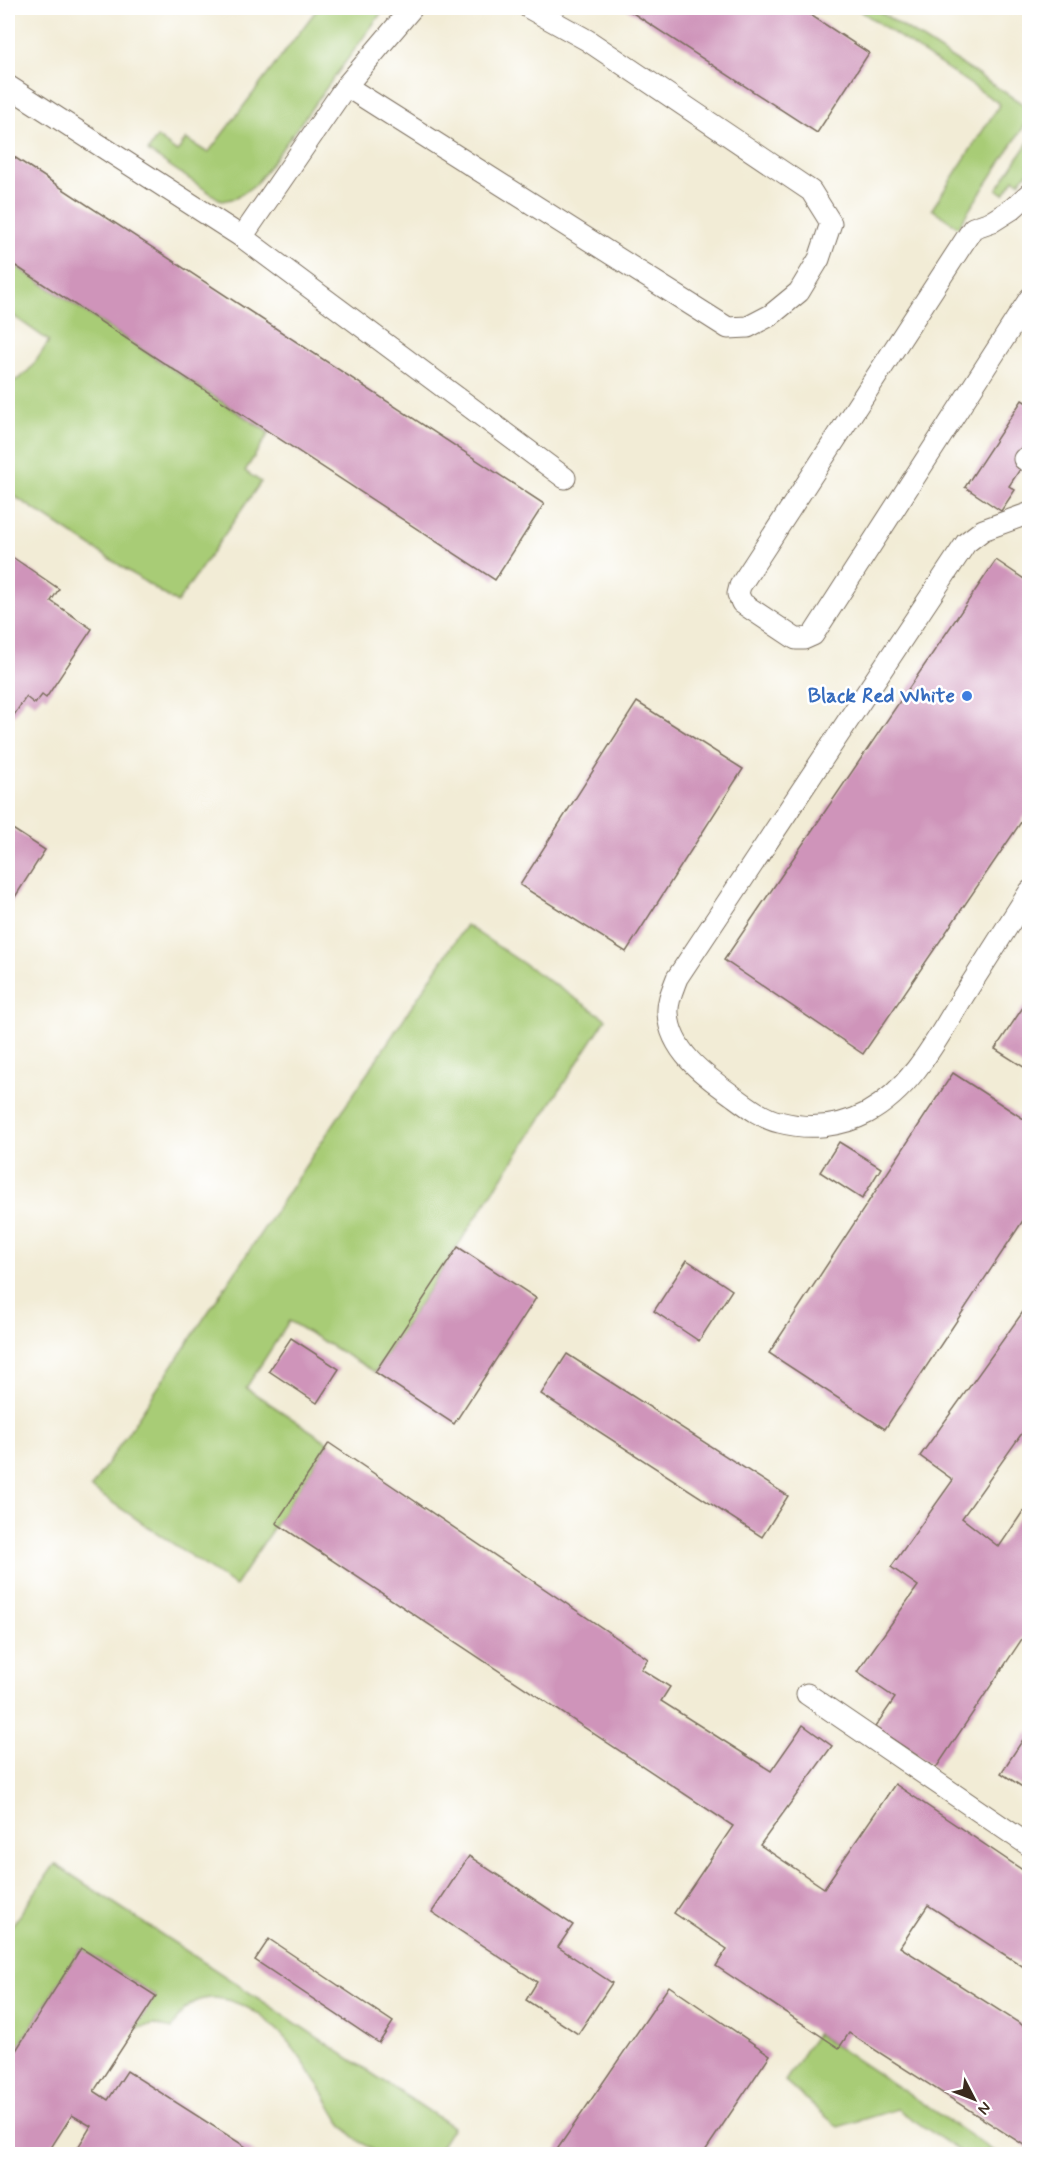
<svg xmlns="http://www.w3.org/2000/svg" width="1037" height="2162" font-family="Mynerve,sans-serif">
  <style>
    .grass { fill: #a8cc76; stroke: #727b4a; stroke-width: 1.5 }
    .building { fill: #cf94ba }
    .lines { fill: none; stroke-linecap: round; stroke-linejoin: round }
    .lane-casing { stroke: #7b6e5e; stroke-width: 23 }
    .lane { stroke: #fff; stroke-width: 21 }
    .shop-dot { fill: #3f7fe0; stroke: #fff; stroke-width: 2 }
    .labels { text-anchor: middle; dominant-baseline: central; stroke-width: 5; stroke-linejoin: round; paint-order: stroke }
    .shop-label { font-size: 21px; font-weight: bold; fill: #366cbe; stroke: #fff; text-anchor: end }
  </style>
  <rect width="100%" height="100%" fill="#fff"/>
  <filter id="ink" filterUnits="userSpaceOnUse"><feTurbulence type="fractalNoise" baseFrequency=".0167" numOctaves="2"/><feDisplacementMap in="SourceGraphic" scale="12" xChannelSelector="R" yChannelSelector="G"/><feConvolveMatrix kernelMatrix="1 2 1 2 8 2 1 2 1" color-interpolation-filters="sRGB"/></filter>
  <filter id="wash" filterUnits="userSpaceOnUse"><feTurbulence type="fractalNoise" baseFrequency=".008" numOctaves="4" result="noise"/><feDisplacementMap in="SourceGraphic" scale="24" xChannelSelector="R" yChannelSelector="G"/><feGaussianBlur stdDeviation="1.35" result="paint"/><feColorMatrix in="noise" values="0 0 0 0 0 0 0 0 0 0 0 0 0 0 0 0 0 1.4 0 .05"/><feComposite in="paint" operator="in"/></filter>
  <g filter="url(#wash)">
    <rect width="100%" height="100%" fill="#f2ecd6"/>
    <!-- grass -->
    <g class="grass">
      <path d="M318,8H385L256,184L236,198L222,201L148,151L157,137L177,152L186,139L208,153Z"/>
      <path d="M856,8H874L1029,108V119L958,227L932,209L1000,104Z"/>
      <path d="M1029,141V171L1019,182L1014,179L1004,194L997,189Z"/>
      <path d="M8,261L269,433L245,471L261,482L177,603L8,492V383C28,378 38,358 49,341L8,312Z"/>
      <path d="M466,925L606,1019L375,1372L289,1321L246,1388L329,1443L235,1586L91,1488Z"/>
      <path d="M55,1864L453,2127L436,2154C422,2154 394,2158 381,2154C373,2152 361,2142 354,2137C341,2126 333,2111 325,2096C299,2055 273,2009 222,1999C198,1994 181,2008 172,2029L155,2025L135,2028L156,1996L81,1948L8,2063V1931Z"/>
      <path d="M816,2034L839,2048L998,2154H964L897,2109L838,2127L785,2081Z"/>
    </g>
    <g id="blocks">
      <!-- building -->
      <g class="building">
        <path d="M625,8H800L869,53L817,133Z"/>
        <path d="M8,153L544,504L495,580L8,261Z"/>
        <path d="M1022,400L1030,405V454L1009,486L1015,490L1001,511L965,487Z"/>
        <path d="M8,554L59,589L51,601L92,629L46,698L42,695L35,704L26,697L14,715L8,711Z"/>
        <path d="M996,560L1030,583V809L863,1054L724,960Z"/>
        <path d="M637,702L743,769L626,952L520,885Z"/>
        <path d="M8,826L45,850L8,908Z"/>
        <path d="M1030,997V1071L995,1049Z"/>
        <path d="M953,1073L1030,1123V1210L885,1429L769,1353Z"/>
        <path d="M839,1142L881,1168L862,1199L820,1172Z"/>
        <path d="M458,1247L536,1298L454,1424L375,1372Z"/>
        <path d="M687,1260L732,1290L699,1341L654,1311Z"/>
        <path d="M1030,1302V1422L962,1518L999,1547L1030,1501V1627L936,1768L875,1727L895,1698L857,1672L918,1586L891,1567L953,1480L920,1456Z"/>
        <path d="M291,1338L339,1369L317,1403L269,1371Z"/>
        <path d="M567,1354L788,1496L762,1537L541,1394Z"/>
        <path d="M329,1443L648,1659L641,1669L670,1687L661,1701L771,1771L803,1725L832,1746L760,1845L824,1888L895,1784L1030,1875V1971L928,1905L900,1947L1030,2030V2149L849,2033L839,2048L716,1966L727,1949L674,1913L733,1826L276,1523Z"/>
        <path d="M1030,1729V1792L1001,1773Z"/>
        <path d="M469,1856L573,1925L558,1947L612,1983L578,2034L526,2000L537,1982L432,1912Z"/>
        <path d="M269,1939L393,2022L379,2043L255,1960Z"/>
        <path d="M81,1948L156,1996L94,2091L108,2100L127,2071L257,2154H74L91,2126L72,2115L47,2154H8V2063Z"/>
        <path d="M669,1986L770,2055L703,2154H554Z"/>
      </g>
    </g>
  </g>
  <g filter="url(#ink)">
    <use href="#blocks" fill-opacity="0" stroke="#7b6e5e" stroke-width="1.5"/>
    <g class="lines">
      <defs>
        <g id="lane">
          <path d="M8,86L242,237L565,478"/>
          <path d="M346,86L728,328L748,327L771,315L799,292L819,259L831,223L811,191L587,40L529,8"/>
          <path d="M1030,193L1012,209L993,221L973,228L740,586L738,594L742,603L796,639H804L813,635L1030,298"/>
          <path d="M242,237L346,86L412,8"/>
          <path d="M1024,459L1030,462"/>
          <path d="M1030,513L983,530L966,543L677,978C673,989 667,1001 668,1013C670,1051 704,1075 732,1095C747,1106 762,1118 779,1122C809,1130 840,1127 867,1113C913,1088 938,1037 964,995C986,960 1008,926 1030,891"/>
          <path d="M807,1694L1030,1846"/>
        </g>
      </defs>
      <!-- lane casing -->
      <use href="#lane" class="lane-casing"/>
      <!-- lane -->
      <use href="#lane" class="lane"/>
    </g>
  </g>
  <!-- markers -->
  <circle class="shop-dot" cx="967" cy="696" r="6"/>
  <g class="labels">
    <!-- shop labels -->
    <g class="shop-label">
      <text x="955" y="696">Black Red White</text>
    </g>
  </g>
  <!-- margin -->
  <rect width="1037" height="2162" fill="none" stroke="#fff" stroke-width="30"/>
  <!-- north arrow -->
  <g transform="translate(974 2099) rotate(132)" stroke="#ffffff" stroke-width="4.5" paint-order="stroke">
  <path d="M0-4.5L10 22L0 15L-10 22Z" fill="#3b2a1e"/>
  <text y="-9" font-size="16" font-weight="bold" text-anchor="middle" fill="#3b2a1e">N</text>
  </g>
</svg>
